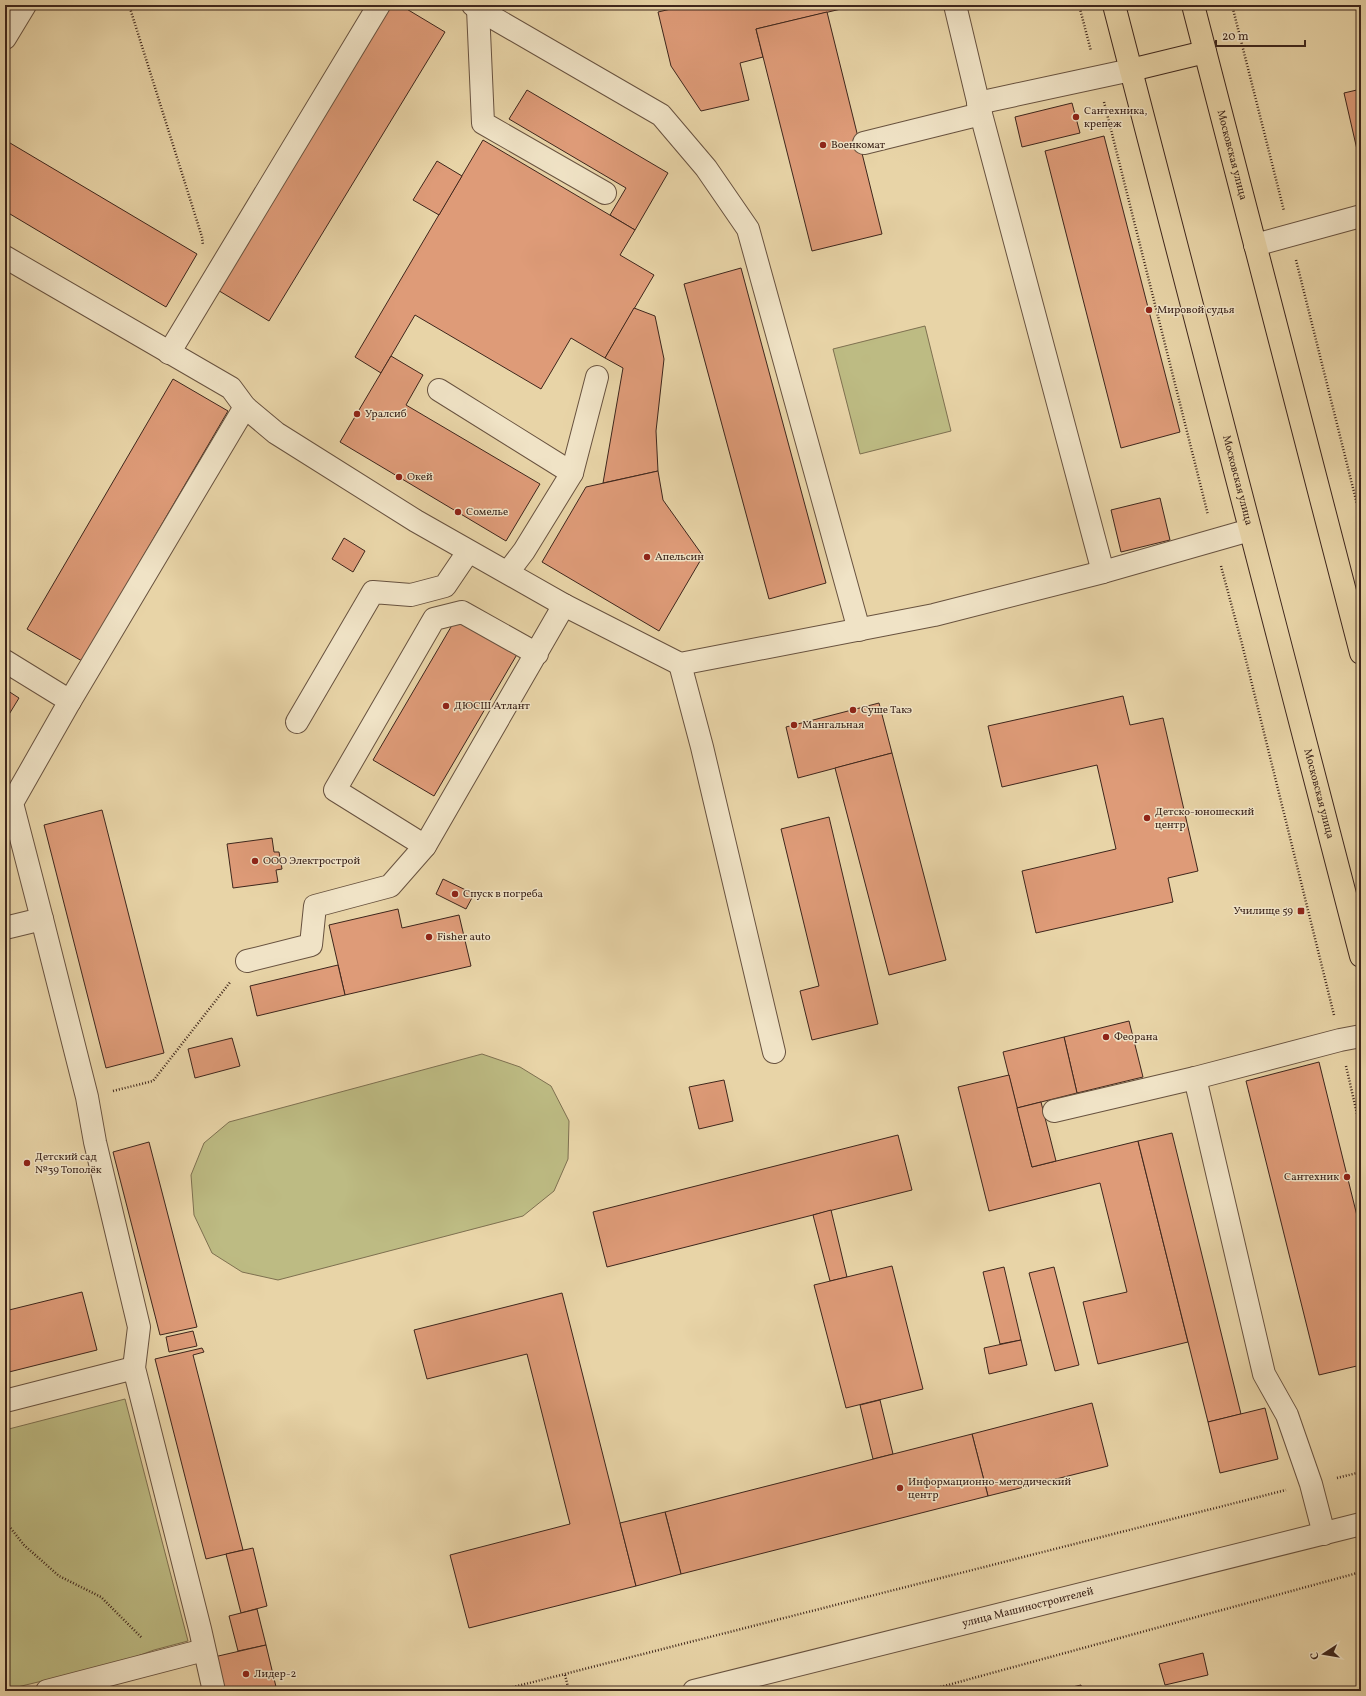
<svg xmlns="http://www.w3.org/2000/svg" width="1366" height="1696" font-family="Vollkorn,serif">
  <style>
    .green { fill: #bdbb83; stroke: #7e7050 }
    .building { fill: #de9b78; stroke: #3e261c }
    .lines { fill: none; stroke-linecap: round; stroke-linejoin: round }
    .minor-casing { stroke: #68523f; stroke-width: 24 }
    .major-casing { stroke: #3e261c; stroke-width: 24 }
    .path { stroke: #3e261c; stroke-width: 2.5; stroke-dasharray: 1 2; stroke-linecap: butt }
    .minor { stroke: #f0e3c6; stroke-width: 22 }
    .major { stroke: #e8d4a7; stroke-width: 22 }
    .poi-dot { fill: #8f2418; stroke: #f0e3c6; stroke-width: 1.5 }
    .labels { text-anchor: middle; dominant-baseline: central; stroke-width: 3; stroke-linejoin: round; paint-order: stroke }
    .poi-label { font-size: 11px; fill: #3e261c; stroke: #f0e3c6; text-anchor: start }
    .street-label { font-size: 11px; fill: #3e261c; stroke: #f0e3c6 }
  </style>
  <rect width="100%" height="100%" fill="#e8d4a7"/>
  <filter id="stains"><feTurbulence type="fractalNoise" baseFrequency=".005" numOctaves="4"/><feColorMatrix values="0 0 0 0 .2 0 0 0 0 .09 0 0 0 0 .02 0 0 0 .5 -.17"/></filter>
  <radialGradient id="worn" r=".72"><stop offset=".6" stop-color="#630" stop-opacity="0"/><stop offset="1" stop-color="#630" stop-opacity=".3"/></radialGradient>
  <!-- green -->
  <g class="green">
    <path d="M925,326L951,431L860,454L833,349Z"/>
    <path d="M482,1054L520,1067L551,1086L569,1121L568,1159L554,1191L523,1216L278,1280L242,1272L212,1253L194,1215L191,1175L204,1143L229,1122Z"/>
    <path d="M125,1399L188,1641L154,1650L121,1662L5,1690V1430Z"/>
  </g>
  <!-- building -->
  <g class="building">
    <path d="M389,5H400L445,32L269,321L216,289Z"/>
    <path d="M688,5H858L756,29L763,57L740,63L749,100L701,111L671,66L658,12Z"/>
    <path d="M827,12L882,234L812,251L756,29Z"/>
    <path d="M1361,89V167L1344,93Z"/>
    <path d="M527,90L668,173L635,230L610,215L626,188L509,119Z"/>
    <path d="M1072,103L1080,133L1022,147L1015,117Z"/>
    <path d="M1104,136L1180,432L1121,448L1045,151Z"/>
    <path d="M5,140L197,254L166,307L5,211Z"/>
    <path d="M483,140L635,230L620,255L654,275L605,358L571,338L541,389L415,315L381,373L355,357Z"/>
    <path d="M437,161L462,176L439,215L413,200Z"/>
    <path d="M741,268L826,583L769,599L684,284Z"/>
    <path d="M634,308L655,316L664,359L656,431L658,471L603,483L623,368L605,358Z"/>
    <path d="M391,356L423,375L406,405L540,484L506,541L340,442Z"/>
    <path d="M173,379L228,411L82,661L27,629Z"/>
    <path d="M658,471L663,500L703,556L659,631L542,562L586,487Z"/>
    <path d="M1160,498L1170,540L1121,552L1111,510Z"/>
    <path d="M344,538L365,551L353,572L332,559Z"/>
    <path d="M458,615L519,651L434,796L373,760Z"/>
    <path d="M5,689L19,698L5,721Z"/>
    <path d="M1123,696L1130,725L1163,718L1198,871L1168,878L1173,902L1036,933L1022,871L1116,849L1097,765L1002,787L988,726Z"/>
    <path d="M879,703L892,753L798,778L786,727Z"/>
    <path d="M892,753L946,960L889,975L835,768Z"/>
    <path d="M102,810L164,1053L106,1068L44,825Z"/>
    <path d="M829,817L878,1024L812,1040L800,991L819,986L781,829Z"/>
    <path d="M272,838L274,852H279L282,869L276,870L278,882L233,888L227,844Z"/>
    <path d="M443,879L474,894L466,909L436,894Z"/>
    <path d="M398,909L402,928L459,915L471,966L345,995L329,925Z"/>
    <path d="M338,965L345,995L257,1016L250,986Z"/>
    <path d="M1129,1021L1143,1077L1077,1093L1064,1037Z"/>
    <path d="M1064,1037L1077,1093L1017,1108L1003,1052Z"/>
    <path d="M232,1038L240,1066L195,1078L188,1049Z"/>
    <path d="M1319,1062L1361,1232V1365L1319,1375L1246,1081Z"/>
    <path d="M1009,1075L1032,1167L1138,1141L1188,1342L1098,1364L1083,1302L1127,1292L1100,1183L989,1211L958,1087Z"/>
    <path d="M724,1080L733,1121L699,1129L689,1087Z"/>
    <path d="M1041,1102L1056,1161L1032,1167L1017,1108Z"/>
    <path d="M1172,1133L1241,1414L1208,1422L1138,1141Z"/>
    <path d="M898,1135L912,1190L607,1267L593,1212Z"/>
    <path d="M149,1142L197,1327L160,1335L113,1152Z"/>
    <path d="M831,1210L847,1277L830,1281L813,1215Z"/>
    <path d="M892,1266L923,1389L846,1408L814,1285Z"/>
    <path d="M1004,1267L1021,1340L1000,1344L983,1272Z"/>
    <path d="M1054,1267L1079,1365L1055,1371L1029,1273Z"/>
    <path d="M82,1292L97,1350L5,1373V1311Z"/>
    <path d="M562,1293L636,1586L469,1628L450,1555L570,1524L527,1354L427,1379L414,1330Z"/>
    <path d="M193,1331L197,1346L169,1352L166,1337Z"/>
    <path d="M1021,1340L1027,1365L989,1374L984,1348Z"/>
    <path d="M202,1348L204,1352L193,1355L243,1550L206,1559L155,1359Z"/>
    <path d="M880,1400L893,1454L873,1459L860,1405Z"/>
    <path d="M1092,1403L1108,1466L988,1496L972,1434Z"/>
    <path d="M1265,1408L1278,1459L1220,1473L1208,1422Z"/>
    <path d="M972,1434L988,1496L681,1574L665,1512Z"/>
    <path d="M665,1512L681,1574L636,1586L620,1523Z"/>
    <path d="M253,1548L267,1606L241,1613L226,1554Z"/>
    <path d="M257,1609L266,1645L238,1651L229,1616Z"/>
    <path d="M266,1645L277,1691H223L214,1657Z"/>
    <path d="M1203,1653L1208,1675L1165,1685L1159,1664Z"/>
    <path d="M1081,1685L1082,1691H1055Z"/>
  </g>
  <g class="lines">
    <defs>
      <g id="minor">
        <path d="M473,5L478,9L661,115L706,168L748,229L859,630"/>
        <path d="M480,5L478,9L483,123L605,193"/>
        <path d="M955,5L981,114L1103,572"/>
        <path d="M5,38L25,5"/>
        <path d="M978,103L1131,70"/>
        <path d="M864,143L981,114"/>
        <path d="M1255,245L1361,216"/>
        <path d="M5,257L231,388L245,407L276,433L416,521L564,605L680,664L934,615L1103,572L1250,530"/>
        <path d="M169,353L379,5"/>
        <path d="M439,390L572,473"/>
        <path d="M508,572L524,551L572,473L597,377"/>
        <path d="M537,654L462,612L434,619L335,790L425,846L564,605"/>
        <path d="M5,661L70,701L12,803L42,919L5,928"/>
        <path d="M680,664L702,747L774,1052"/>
        <path d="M70,701L245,407"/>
        <path d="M297,722L373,592L411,595L445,586L468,552"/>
        <path d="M42,919L87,1097L95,1142L139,1327L134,1368L200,1629L214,1691"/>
        <path d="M247,961L311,945L315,906L390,886L425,846"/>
        <path d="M1195,1078L1264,1374L1287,1415L1311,1484L1324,1534"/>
        <path d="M1054,1111L1195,1078L1340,1040L1361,1036"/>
        <path d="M5,1401L134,1368"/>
        <path d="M47,1691L204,1650"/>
        <path id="s1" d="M694,1691L1361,1524"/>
      </g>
      <g id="major">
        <path id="s2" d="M1114,5L1361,956"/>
        <path id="s3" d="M1193,5L1361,653"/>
        <path d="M1131,70L1205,52"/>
      </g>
    </defs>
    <!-- minor casing -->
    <use href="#minor" class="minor-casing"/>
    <!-- major casing -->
    <use href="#major" class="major-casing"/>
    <!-- path -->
    <g class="path">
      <path d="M129,5L202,237L203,245"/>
      <path d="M1079,5L1091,51"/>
      <path d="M1232,5L1284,211"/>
      <path d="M1104,102L1208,515"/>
      <path d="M1296,260L1361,520"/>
      <path d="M1221,566L1242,644L1334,1015"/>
      <path d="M1346,1066L1361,1131"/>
      <path d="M113,1091L153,1081L231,981"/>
      <path d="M1337,1478L1361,1472"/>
      <path d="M5,1521L24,1545L59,1576L101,1597L142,1638"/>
      <path d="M565,1675L569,1691"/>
      <path d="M498,1691L1286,1490"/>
      <path d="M926,1691L1361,1572"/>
    </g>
    <!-- minor -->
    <use href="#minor" class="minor"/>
    <!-- major -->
    <use href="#major" class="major"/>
  </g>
  <!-- markers -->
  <g class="poi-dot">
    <circle cx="1076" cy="117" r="4"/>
    <circle cx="823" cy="145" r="4"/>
    <circle cx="1149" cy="310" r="4"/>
    <circle cx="357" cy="414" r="4"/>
    <circle cx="399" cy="477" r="4"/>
    <circle cx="458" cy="512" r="4"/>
    <circle cx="647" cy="557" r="4"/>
    <circle cx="446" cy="706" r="4"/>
    <circle cx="853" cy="710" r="4"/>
    <circle cx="794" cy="725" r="4"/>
    <circle cx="1147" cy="818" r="4"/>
    <circle cx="255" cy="861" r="4"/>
    <circle cx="455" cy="894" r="4"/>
    <rect x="1297" y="907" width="8" height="8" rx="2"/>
    <circle cx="429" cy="937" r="4"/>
    <circle cx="1106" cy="1037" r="4"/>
    <circle cx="27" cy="1163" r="4"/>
    <circle cx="1347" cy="1177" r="4"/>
    <circle cx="900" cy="1488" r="4"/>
    <circle cx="246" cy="1674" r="4"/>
  </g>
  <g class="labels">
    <!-- poi labels -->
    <g class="poi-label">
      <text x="1084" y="111">Сантехника,<tspan x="1084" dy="13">крепеж</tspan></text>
      <text x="831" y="145">Военкомат</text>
      <text x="1157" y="310">Мировой судья</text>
      <text x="365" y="414">Уралсиб</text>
      <text x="407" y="477">Окей</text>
      <text x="466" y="512">Сомелье</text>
      <text x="655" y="557">Апельсин</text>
      <text x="454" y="706">ДЮСШ Атлант</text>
      <text x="861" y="710">Суше Такэ</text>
      <text x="802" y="725">Мангальная</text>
      <text x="1155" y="812">Детско-юношеский<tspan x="1155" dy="13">центр</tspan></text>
      <text x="263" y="861">ООО Электрострой</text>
      <text x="463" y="894">Спуск в погреба</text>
      <text x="1293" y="911" text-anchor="end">Училище 59</text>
      <text x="437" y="937">Fisher auto</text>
      <text x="1114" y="1037">Феорана</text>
      <text x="35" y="1157">Детский сад<tspan x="35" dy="13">№39 Тополёк</tspan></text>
      <text x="1339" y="1177" text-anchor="end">Сантехник</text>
      <text x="908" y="1482">Информационно-методический<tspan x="908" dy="13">центр</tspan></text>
      <text x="254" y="1674">Лидер-2</text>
    </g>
    <!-- street labels -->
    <g class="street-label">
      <text stroke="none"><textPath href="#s3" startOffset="155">Московская улица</textPath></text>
      <text stroke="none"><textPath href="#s2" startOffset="491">Московская улица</textPath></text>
      <text stroke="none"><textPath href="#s2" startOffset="815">Московская улица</textPath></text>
      <text stroke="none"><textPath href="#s1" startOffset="344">улица Машиностроителей</textPath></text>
    </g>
  </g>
  <!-- margin -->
  <rect width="1366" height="1696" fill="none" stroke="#e8d4a7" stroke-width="20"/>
  <rect x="6" y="6" width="1354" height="1684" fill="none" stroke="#3e261c" stroke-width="2"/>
  <rect x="10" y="10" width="1346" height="1676" fill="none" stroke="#3e261c"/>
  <!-- north arrow -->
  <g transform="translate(1324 1654) rotate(258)" stroke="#f0e3c6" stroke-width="3" paint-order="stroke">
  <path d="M0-3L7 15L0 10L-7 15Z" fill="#3e261c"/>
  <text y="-6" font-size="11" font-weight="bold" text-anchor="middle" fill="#3e261c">С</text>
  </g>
  <!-- scale -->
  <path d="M1216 40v6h89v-6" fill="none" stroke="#3e261c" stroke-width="2"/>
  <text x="1222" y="40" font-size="12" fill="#3e261c" stroke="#f0e3c6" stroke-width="3" paint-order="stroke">20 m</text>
  <rect width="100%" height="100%" filter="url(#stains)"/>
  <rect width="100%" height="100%" fill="url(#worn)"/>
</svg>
